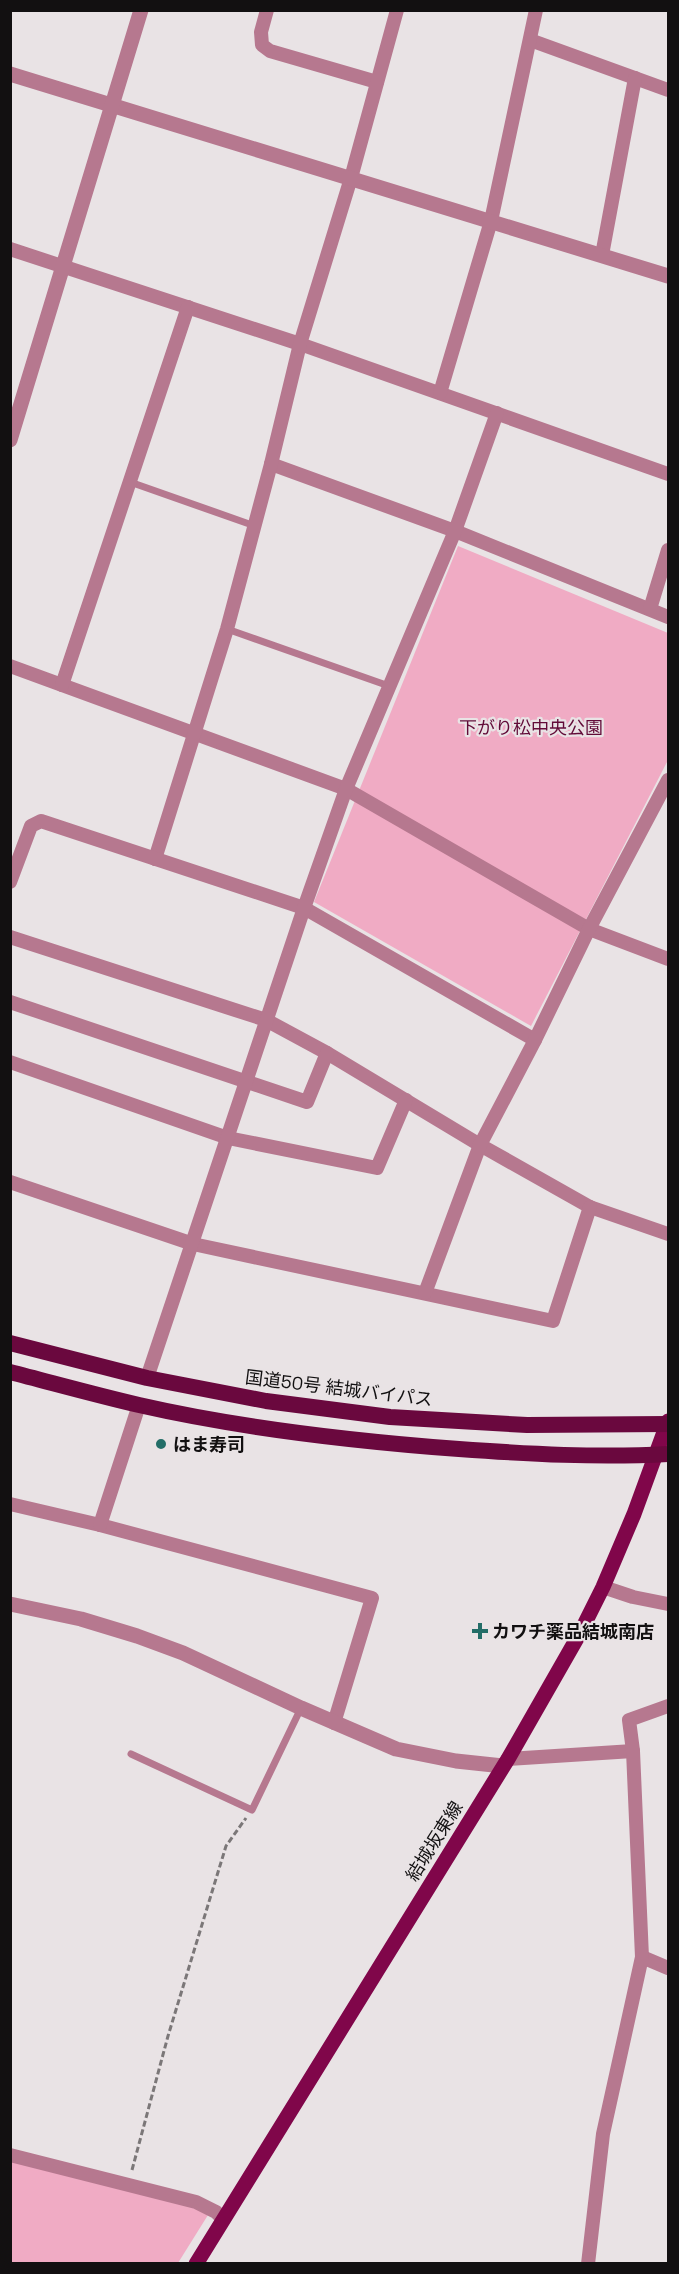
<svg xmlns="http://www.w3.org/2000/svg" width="679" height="2274" font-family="'Space Grotesk','Noto Sans JP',sans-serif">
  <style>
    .green { fill: #f0abc4 }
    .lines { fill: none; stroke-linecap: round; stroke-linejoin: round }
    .path { stroke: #7b7778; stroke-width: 3; stroke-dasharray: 6 3; stroke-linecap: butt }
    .service { stroke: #b6788f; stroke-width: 7 }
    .minor { stroke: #b6788f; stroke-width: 14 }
    .tertiary { stroke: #b6788f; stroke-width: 15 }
    .primary { stroke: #80064a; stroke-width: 15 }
    .trunk { stroke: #6a083e; stroke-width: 16 }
    .poi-dot { fill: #236d67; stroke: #e9e3e5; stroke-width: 2 }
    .labels { text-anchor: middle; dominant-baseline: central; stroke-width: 4.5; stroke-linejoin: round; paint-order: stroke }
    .park-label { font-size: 18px; fill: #620b38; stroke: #e9e3e5 }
    .street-label { font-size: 18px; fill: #121011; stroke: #e9e3e5 }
    .poi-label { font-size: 18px; font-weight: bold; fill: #121011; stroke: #e9e3e5; text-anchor: start }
  </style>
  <rect width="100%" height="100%" fill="#e9e3e5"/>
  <!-- green -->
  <g class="green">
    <path d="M458,546L668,633V760L531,1026L314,902Z"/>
    <path d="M11,2159L186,2203L208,2215L178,2263L11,2264Z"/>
  </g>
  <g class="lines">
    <!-- path -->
    <path class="path" d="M132,2170L168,2036L226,1846L246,1818"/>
    <!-- service -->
    <g class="service">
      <path d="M130,482L255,526"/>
      <path d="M227,629L389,686"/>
      <path d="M131,1754L252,1810L301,1708"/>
    </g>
    <!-- minor -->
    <g class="minor">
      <path d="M267,10L261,32L262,45L270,51L377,82"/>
      <path d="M530,40L668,90"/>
      <path d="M10,249L300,344L668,474"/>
      <path d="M602,255L635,78"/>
      <path d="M440,393L491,221L536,10"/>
      <path d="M271,464L455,531L668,617"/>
      <path d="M650,609L668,550"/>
      <path d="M10,666L346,789L589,929L668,959"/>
      <path d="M62,685L188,307"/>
      <path d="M155,859L227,629L271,464L300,344L351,178L397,10"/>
      <path d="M10,882L31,826L41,821L304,908L535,1040"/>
      <path d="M10,937L266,1020L327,1053L480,1145L590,1207L668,1234"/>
      <path d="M10,1002L307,1102L327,1053"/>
      <path d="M10,1062L228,1138L377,1168L406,1100"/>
      <path d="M10,1182L193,1244L553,1321L590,1207"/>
      <path d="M425,1293L480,1145L535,1040L589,929L668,780"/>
      <path d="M147,1378L304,908L346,789L455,531L497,413"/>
      <path d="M10,1504L100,1525L372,1598L334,1723"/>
      <path d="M100,1525L139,1405"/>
      <path d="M603,1587L633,1597L668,1604"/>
      <path d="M508,1759L633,1751"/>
      <path d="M642,1957L668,1968"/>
      <path d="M10,2155L196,2202L216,2212L223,2219"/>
      <path d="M588,2264L603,2134L642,1957L633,1751L629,1720L668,1706"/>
    </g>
    <!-- tertiary -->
    <g class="tertiary">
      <path d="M10,74L668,276"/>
      <path d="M10,440L141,10"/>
      <path d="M10,1604L81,1619L137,1636L183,1653L301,1708L396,1749L456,1761L503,1766"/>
    </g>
    <!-- primary -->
    <path class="primary" d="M196,2264L508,1759L580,1633L603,1587L634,1514L668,1421"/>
    <!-- trunk -->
    <g class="trunk">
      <path d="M10,1343L147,1378L266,1401L390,1417L527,1425L668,1424"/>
      <path d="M10,1372C53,1383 96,1395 139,1405C244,1429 352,1441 459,1449C529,1454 599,1458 668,1454"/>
    </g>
  </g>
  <!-- markers -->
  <g class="poi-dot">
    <circle cx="161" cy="1444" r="6"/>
    <path d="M477 1622h6v6h6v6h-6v6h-6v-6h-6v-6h6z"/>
  </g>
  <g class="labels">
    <!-- park labels -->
    <g class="park-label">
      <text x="531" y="727">下がり松中央公園</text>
    </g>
    <!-- street labels -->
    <g class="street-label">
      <text transform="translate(339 1388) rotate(7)">国道50号 結城バイパス</text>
      <text transform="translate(434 1841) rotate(-58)">結城坂東線</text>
    </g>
    <!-- poi labels -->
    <g class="poi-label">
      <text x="173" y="1444">はま寿司</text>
      <text x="492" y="1631">カワチ薬品結城南店</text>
    </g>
  </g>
  <!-- border -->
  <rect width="679" height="2274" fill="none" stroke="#121011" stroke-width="24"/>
</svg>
